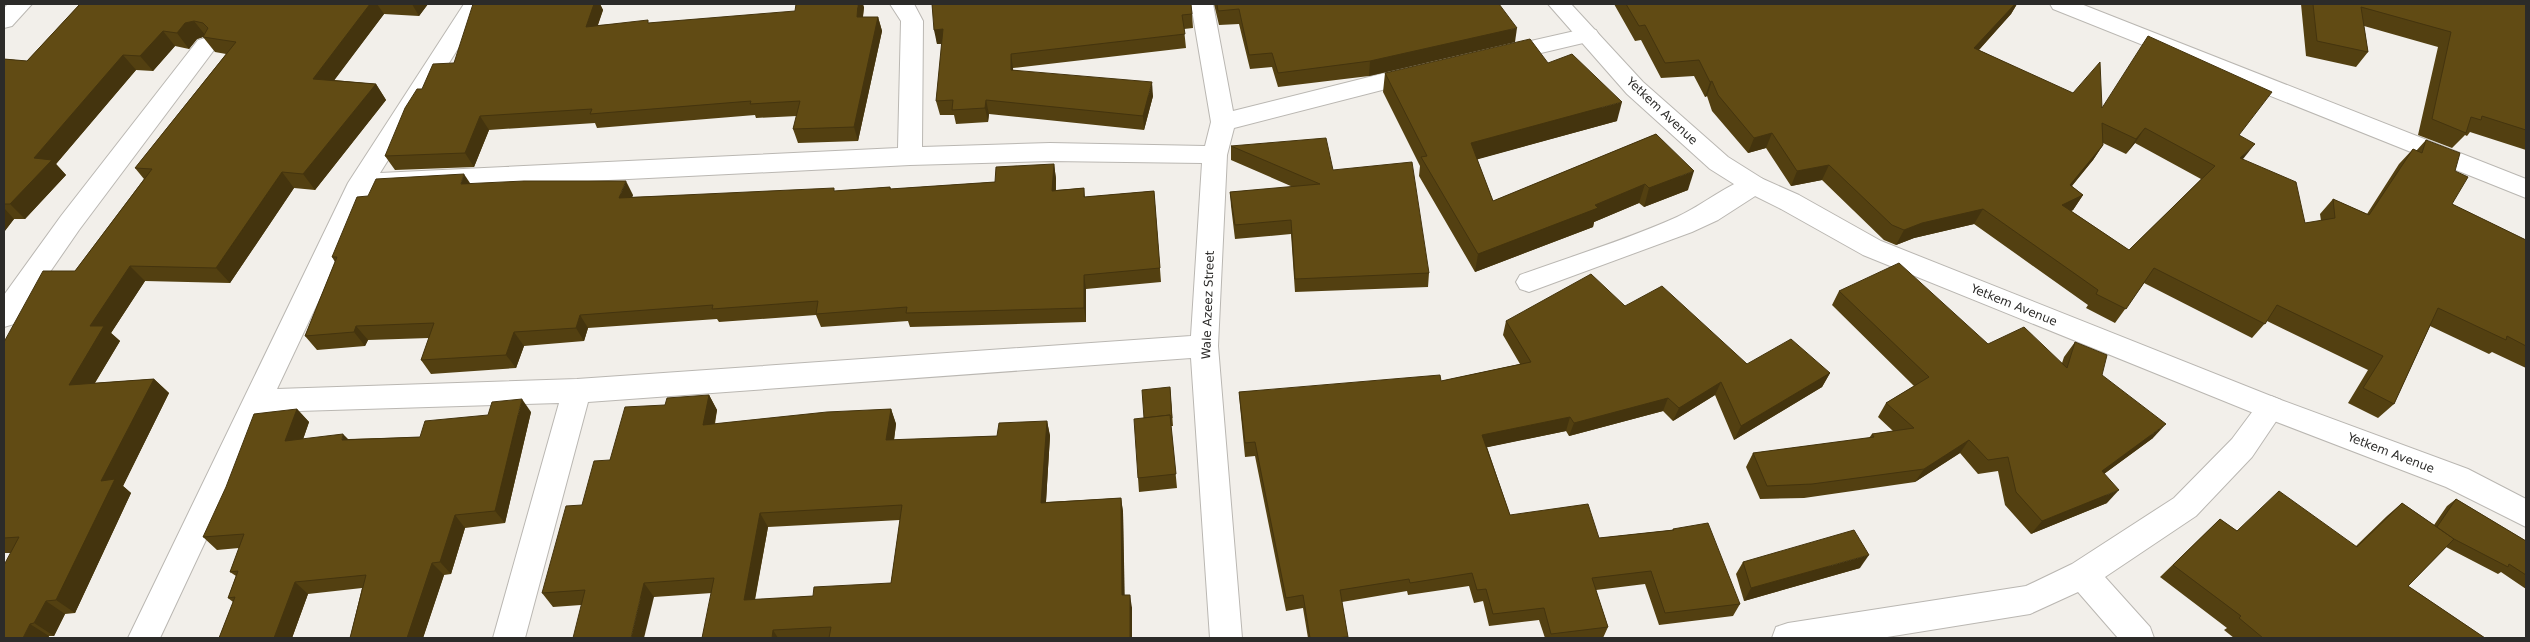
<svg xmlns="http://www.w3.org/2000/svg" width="2530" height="642" font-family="'DejaVu Sans',sans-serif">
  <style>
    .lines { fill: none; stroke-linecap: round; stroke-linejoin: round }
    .minor-casing { stroke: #bab7b2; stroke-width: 2 }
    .tertiary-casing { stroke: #bab7b2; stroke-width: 2 }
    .minor { fill: #fff; fill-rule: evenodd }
    .tertiary { fill: #fff; fill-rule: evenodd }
    .wall { fill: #534011; fill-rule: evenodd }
    .shaded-wall { fill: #44340e }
    .building { fill: #614b14; stroke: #44340e; fill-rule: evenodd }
    .labels { text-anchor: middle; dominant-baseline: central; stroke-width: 5; stroke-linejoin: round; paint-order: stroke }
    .street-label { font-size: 12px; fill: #2c2b29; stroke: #fff }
  </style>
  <rect width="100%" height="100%" fill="#f2efea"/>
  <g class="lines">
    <defs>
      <g id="minor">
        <path d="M8,4H32L12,26L4,28V8Z"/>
        <path d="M464,4H486L380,173L898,148L901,21L890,4H914L923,21L922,147L1050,143L1205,146L1211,122L1191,4H1213L1233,111L1421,64L1429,66L1433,72L1429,78L1234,128L1227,155L1218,346L1242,638H1210L1191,358L588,402L525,638H493L559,403L266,412L160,638H128L348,183ZM1050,161L1202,163L1191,336L577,379L277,389L370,192L910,165Z"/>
        <path d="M2050,4H2081L2526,179V198L2053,9Z"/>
        <path d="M1588,28L1596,30L1599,35L1596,40L1499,63L1491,60L1487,55L1491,50Z"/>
        <path d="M206,38L214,40L218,45L214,50L79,230L14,324L4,327V295L61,216L198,40Z"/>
        <path d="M1754,176L1763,179L1767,185L1763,191L1718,220L1692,232L1529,292L1520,289L1516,282L1520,275C1572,256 1626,240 1677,217C1703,205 1727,184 1754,176Z"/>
        <path d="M2271,396L2281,400L2285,408L2252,457L2196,516L2105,577L2150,627L2154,638H2118L2078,592L2030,614L1881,638H1772L1776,627L1788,623L2026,586L2072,564L2174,498L2232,439L2261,400Z"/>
      </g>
      <path id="tertiary" d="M1548,4H1571L1643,82L1728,157L1763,179L1799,195L1881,241L2281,400L2468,469L2526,499V527L2446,487L2261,416L1863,255L1781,209L1745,191L1710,169L1627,94Z"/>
    </defs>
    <!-- minor casing -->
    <use href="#minor" class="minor-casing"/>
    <!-- tertiary casing -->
    <use href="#tertiary" class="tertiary-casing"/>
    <!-- minor -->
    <use href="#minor" class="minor"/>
    <!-- tertiary -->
    <use href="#tertiary" class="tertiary"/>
  </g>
  <!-- wall -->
  <g class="wall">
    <path d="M80,4H428L419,16L384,14L334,80L376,84L386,100L315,190L294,188L230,283L145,281L111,333L120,341L95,383L154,379L169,393L123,486L131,493L75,613L65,614L54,636H49L48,638H4L11,553H4V342L75,271L144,179L135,168L226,54L215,52L203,37L197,39L189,49L175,46L153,71L136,70L56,164L66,175L25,219H14L4,232V59L27,61Z"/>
    <path d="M483,4H600L603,10L598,25L650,23L864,7L863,17H878L882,31L858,141L798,143L793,129L797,116L756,118L755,115L597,128L595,123L489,130L474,167L395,170L385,156L422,89L454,63Z"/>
    <path d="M932,4L1192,14L1193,28L1184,29L1186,48L1013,68V70L1153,96L1144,130L989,114L988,122L956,124L954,115H940L936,101L942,44H937Z"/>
    <path d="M1214,4H1499L1515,42L1369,76L1278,87L1272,67L1250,69L1239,24L1219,25Z"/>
    <path d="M1614,4H2017L2011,14L1979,50L2102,108L2239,136L2243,159L2305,223L2321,221L2320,214L2333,199L2367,214L2399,164L2413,149L2416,151L2426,140L2455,171L2452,204L2526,240V368L2492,352L2489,354L2430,326L2394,404L2378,418L2348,403L2368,370L2267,321L2252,338L2144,283L2115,323L2086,308L2088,305L1974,224L1914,238L1896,245L1884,240L1822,180L1791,186L1766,148L1748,153L1712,111L1707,96L1705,97L1694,76L1661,78L1641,40L1635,41ZM2103,143L2126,154L2135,143L2201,179L2129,250L2071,211L2073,210L2083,195L2072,186L2093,160L2103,145Z"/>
    <path d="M2301,4H2526V150L2470,132L2467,136L2465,135L2452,148L2418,135L2438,47L2364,26L2368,52L2356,67L2306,56Z"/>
    <path d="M1548,63L1617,121L1477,159L1493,201L1656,134L1688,190L1644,207L1639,203L1594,222L1593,227L1475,272L1419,176L1420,166L1383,92L1385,73Z"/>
    <path d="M1231,146L1333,170L1429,273L1428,287L1295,292L1291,234L1235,239L1231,206L1230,192L1293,187L1231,160Z"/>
    <path d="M1054,164L1056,179V190L1084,188L1085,197L1154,191L1161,282L1086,289V322L910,327L908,321L821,327L816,315L719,322L717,319L588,328L584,341L524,346L516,368L431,374L421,360L429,338L368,340L365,346L317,350L305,336L335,262L332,257L471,184L633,195L632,197L835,191L890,187L891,189L995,182Z"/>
    <path d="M1839,291L1988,344L2062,363L2064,357L2075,342L2153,438L2104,474L2107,503L2031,534L2005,505L1998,471L1978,474L1960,453L1915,482L1804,498L1760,499L1746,467L1753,453L1869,438L1872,434L1893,431L1878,417L1886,403L1914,386L1832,305Z"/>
    <path d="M1625,306L1747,364L1830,373L1822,387L1734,440L1715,395L1673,421L1663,411L1569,436L1566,431L1487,447L1510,515L1599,538L1672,530L1673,529L1740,604L1733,616L1659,625L1645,584L1596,590L1608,627L1603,638H1545L1539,620L1489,626L1483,601L1474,603L1469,586L1408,595L1407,591L1342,602L1348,638H1308L1303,608L1286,611L1255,456L1245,457L1240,406L1239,392L1441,381L1520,364L1503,335L1506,321Z"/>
    <path d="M1170,387L1173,426H1171L1177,488L1139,492L1138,478L1144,418Z"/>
    <path d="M709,395L717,410L715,424L891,409L896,424L894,440L997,436L1047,421L1050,436L1046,502L1121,498L1123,512L1124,595L1132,608V638H702L712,593L654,597L581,605L553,607L542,593L582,505L610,460L665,405ZM900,520L891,583L813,596L755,600L768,527Z"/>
    <path d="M297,409L309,422L303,439H349L420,437L531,412L505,523L465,528L451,574L444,575L423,638H350L362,588L308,594L292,638H219L233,602L228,598L236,576L230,572L239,548L217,550L203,537Z"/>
    <path d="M2456,499L2526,541V589L2501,572L2498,574L2446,547L2408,586L2485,638H2234L2224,630L2227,628L2160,577L2220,519L2237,531L2356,546L2387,516L2402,503L2434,525L2447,506Z"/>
    <path d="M1743,562L1860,568L1744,601L1736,574Z"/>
  </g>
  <!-- shaded-wall -->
  <g class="shaded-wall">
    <path d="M370,4H377L384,14L324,94L313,79Z"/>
    <path d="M412,4H428L419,16Z"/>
    <path d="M594,4H600L603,10L592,41L586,27Z"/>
    <path d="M858,4H863L864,7L861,31L857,17Z"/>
    <path d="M2015,4H2017L2011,14L1967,63L1974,48Z"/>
    <path d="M878,17L882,31L858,141L854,127Z"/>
    <path d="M194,21L206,36L197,39L189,49L177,33L185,23Z"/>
    <path d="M1517,28L1515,42L1369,76L1370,61Z"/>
    <path d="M943,29L946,43L937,44L934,30Z"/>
    <path d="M163,31L175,46L153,71L140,56Z"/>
    <path d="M1011,54L1013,68L1014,84L1011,70Z"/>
    <path d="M123,55L136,70L56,164L66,175L25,219L10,204L34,158Z"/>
    <path d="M1712,81L1707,96L1705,97L1710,82Z"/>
    <path d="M1152,82L1153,96L1144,130L1143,116Z"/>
    <path d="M376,84L386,100L315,190L303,174Z"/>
    <path d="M986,100L989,114L988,122L985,108Z"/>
    <path d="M1622,102L1617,121L1468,162L1471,143Z"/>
    <path d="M480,116L489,130L474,167L465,153Z"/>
    <path d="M2145,128L2135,143L2126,154L2136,139Z"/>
    <path d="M1772,133L1766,148L1748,153L1754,138Z"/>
    <path d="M2255,144L2243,159L2240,158Z"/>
    <path d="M2103,145L2093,160L2060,200L2070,185Z"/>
    <path d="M1054,164L1056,179L1055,205L1052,191Z"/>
    <path d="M1829,165L1822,180L1791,186L1797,171Z"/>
    <path d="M1694,171L1688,190L1644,207L1649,188Z"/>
    <path d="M282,172L294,188L230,283L216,268Z"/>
    <path d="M464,174L474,189L461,184Z"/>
    <path d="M626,181L633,195L627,212L619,198Z"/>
    <path d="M1645,184L1639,203L1594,222L1593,227L1475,272L1478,254Z"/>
    <path d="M2083,195L2073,210L2053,220L2062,205Z"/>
    <path d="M4,208L14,219L4,232Z"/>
    <path d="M1983,209L1974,224L1914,238L1896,245L1904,230L1922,223Z"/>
    <path d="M130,266L145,281L111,333L120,341L85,399L69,385L90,326Z"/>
    <path d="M1084,275L1086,289V322L1084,308Z"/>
    <path d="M580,315L588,328L584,341L576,328Z"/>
    <path d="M356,326L368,340L365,346L354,332Z"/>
    <path d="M514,332L524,346L516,368L506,355Z"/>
    <path d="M1830,373L1822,387L1734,440L1741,426Z"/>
    <path d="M154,379L169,393L123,486L131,493L75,613L56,600L101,481Z"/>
    <path d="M1721,382L1715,395L1673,421L1679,408Z"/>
    <path d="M709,395L717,410L711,440L703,425Z"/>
    <path d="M1668,398L1663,411L1569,436L1574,423Z"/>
    <path d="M522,399L531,412L505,523L495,511Z"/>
    <path d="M297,409L309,422L298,454L285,441Z"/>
    <path d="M891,409L896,424L892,455L886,440Z"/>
    <path d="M1570,417L1566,431L1479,449L1482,435Z"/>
    <path d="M1047,421L1050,436L1045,517L1041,503Z"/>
    <path d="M2166,424L2153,438L2090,484L2102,471Z"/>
    <path d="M343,434L355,446L342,440Z"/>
    <path d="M1969,440L1960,453L1915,482L1924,469Z"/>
    <path d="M2119,490L2107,503L2031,534L2042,521Z"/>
    <path d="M1121,498L1123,512L1125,609L1122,595Z"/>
    <path d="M760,513L768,527L752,614L744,600Z"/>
    <path d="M455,515L465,528L451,574L440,562Z"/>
    <path d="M1869,555L1860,568L1744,601L1751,588Z"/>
    <path d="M432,563L444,575L423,638H407Z"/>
    <path d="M295,582L308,594L292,638H274Z"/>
    <path d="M644,583L654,597L644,638H631Z"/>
    <path d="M1130,595L1132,608V638H1130Z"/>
    <path d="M46,601L65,614L54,636L34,623Z"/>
    <path d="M30,624L49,636L48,638H23Z"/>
    <path d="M773,630L778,638H772Z"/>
  </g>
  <!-- building -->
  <g class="building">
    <path d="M80,4H370L313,79L376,84L303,174L282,172L216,268L130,266L90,326H104L69,385L154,379L101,481L115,479L56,600L46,601L34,623L30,624L23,638H4V565L19,537L4,538V342L43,271H75L152,169L135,168L236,42L203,37L208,28L203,23L194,21L185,23L177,33L163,31L140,56L123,55L34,158L52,160L10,204H4V59L27,61Z"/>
    <path d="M473,4H594L586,27L648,20V23L795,11L796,4H858L857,17H878L854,127L793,129L800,101L750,104L751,101L590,114L592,109L480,116L465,153L385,156L405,108L417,89H422L433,64L454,63Z"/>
    <path d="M932,4H1191L1192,14L1182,15L1185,34L1011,54V70L1152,82L1143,116L986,100L985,108L952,110L953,100L936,101L943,29L934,30Z"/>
    <path d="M1217,4H1499L1517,28L1370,61L1278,73L1272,53L1249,55L1239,9L1218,11Z"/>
    <path d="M1626,4H2015L1974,48L2073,93L2100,62L2102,108L2148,36L2272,92L2239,135L2255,144L2240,158L2296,182L2305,223L2335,218L2333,199L2369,215L2413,149L2422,153L2426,140L2460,153L2455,171L2468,177L2452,204L2526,240V346L2507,336L2506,340L2438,308L2394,404L2363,388L2383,356L2277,305L2265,324L2154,268L2126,309L2096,294L2098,290L1983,209L1922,223L1904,230L1892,225L1829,165L1797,171L1772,133L1754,138L1718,95L1712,81L1710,82L1699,60L1665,63L1645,25L1639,26ZM2102,123L2136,139L2145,128L2215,166L2129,250L2062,205L2083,195L2070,185L2103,145Z"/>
    <path d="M2313,4H2526V130L2482,116L2481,120L2471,117L2466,133L2432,119L2451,32L2361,7L2368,52L2317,41Z"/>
    <path d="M1530,39L1548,63L1572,54L1622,102L1471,143L1493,201L1656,134L1694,171L1649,188L1645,184L1595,205L1598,208L1478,254L1421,157L1427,156L1385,73Z"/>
    <path d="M1326,138L1333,170L1412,162L1429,273L1295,279L1291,220L1235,225L1230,192L1320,184L1231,146Z"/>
    <path d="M1054,164L1052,191L1084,188V197L1154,191L1160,268L1084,275V308L906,313L907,307L816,314L818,301L712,309L713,305L580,315L576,328L514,332L506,355L421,360L434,323L356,326L354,332L305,336L337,257H332L357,197L368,196L376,179L464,174L461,184L524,181H626L619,198L834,188V191L890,187V189L995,182L996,167Z"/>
    <path d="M1899,263L1988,344L2024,327L2067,368L2075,342L2107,355L2102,375L2166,424L2102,471L2119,490L2042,521L2016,492L2008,457L1988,460L1969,440L1924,469L1812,484L1767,486L1753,453L1874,437L1872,434L1914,428L1886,403L1929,377L1839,291Z"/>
    <path d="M1591,274L1625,306L1662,286L1747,364L1791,339L1830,373L1741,426L1721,382L1679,408L1668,398L1574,423L1570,417L1482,435L1510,515L1588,504L1599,538L1674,530L1673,529L1708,523L1740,604L1665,613L1651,571L1592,578L1608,627L1551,634L1544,608L1493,614L1486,589L1477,590L1472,573L1410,583L1409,579L1340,590L1348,637L1333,638H1310L1303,595L1286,598L1255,442L1245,443L1239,392L1440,375L1441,381L1531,362L1506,321Z"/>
    <path d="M1170,387L1172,418H1170V415L1144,418L1142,390Z"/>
    <path d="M709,395L703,425L827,412L891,409L886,440L997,436L999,423L1047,421L1041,503L1121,498L1122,595H1130V638H829L831,627L773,630L772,638H702L714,578L644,583L631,638H573L585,590L542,593L566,506L582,505L594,461L610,460L625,407L665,405L667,398ZM902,505L891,583L814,587L813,596L744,600L760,513Z"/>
    <path d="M522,399L495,511L455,515L440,562L432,563L407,638H350L366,575L295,582L274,638H219L235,597L228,598L238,571L230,572L244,534L203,537L226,487L254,414L297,409L285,441L343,434L342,440L420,437L425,421L488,415L492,402Z"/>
    <path d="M1170,415L1176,474L1138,478L1134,419Z"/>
    <path d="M2279,491L2357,547L2402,503L2454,539L2408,586L2485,638H2263L2239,618L2241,616L2173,565L2220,519L2237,531Z"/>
    <path d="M2456,499L2526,541V575L2509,564L2508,567L2454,539L2437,527Z"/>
    <path d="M1854,530L1869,555L1751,588L1743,562Z"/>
  </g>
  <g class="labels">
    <!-- street labels -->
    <g class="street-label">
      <text transform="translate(1662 111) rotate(43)">Yetkem Avenue</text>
      <text transform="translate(1208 305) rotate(-88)">Wale Azeez Street</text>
      <text transform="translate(2014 305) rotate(22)">Yetkem Avenue</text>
      <text transform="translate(2391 453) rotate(21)">Yetkem Avenue</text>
    </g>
  </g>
  <!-- border -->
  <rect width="2530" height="642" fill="none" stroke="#2c2b29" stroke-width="10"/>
</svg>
